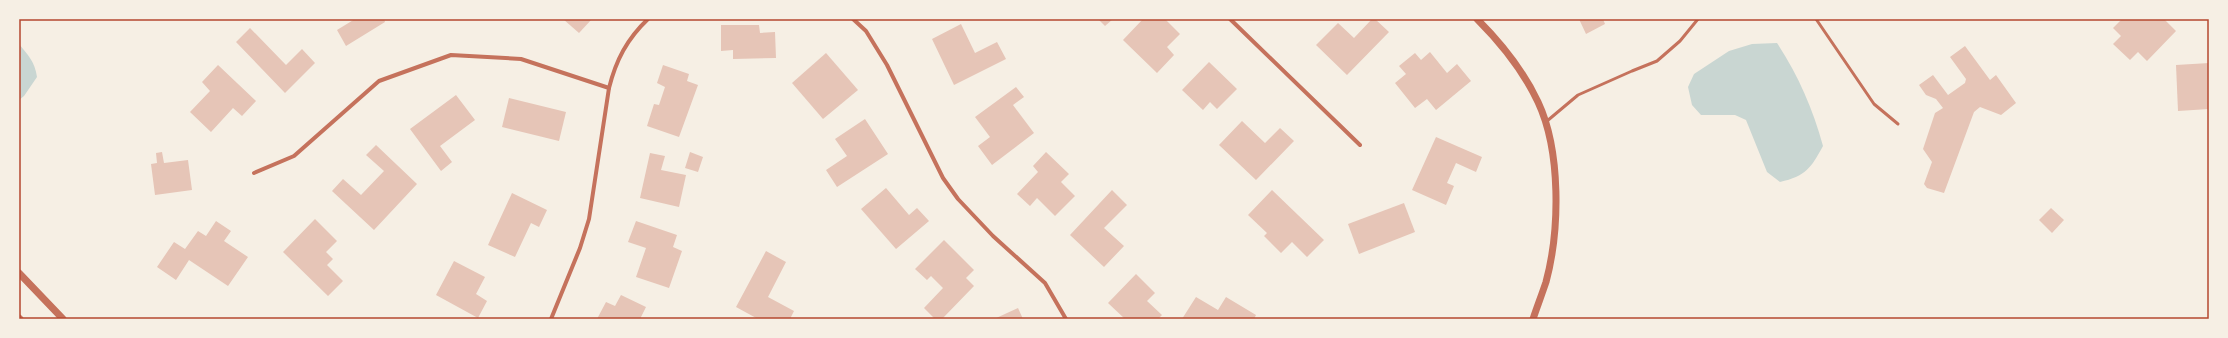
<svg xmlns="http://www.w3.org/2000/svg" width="2228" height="338" font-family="'PT Sans Narrow',sans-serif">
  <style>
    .water { fill: #c9d6d2 }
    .building { fill: #e6c5b7 }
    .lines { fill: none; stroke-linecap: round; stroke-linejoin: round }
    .service { stroke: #c5725c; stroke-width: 3 }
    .minor { stroke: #c5725c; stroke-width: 4 }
    .tertiary { stroke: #c5725c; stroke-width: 7 }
    .neatline { fill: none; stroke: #b5482f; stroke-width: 1.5 }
  </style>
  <rect width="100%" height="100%" fill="#f6efe4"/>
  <!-- water -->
  <g class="water">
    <path d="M1777,43C1798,75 1813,109 1823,146C1811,168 1806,176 1780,182L1767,172L1746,120L1735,115H1701L1692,105L1688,87L1694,74L1729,51L1752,44Z"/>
    <path d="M19,44C28,55 35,62 37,77L24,96L19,100Z"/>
  </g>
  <!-- building -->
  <g class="building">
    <path d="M355,19H384L385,22L346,46L337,30Z"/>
    <path d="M563,19H592L579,33Z"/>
    <path d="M1098,19H1113L1105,26Z"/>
    <path d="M1143,19H1165L1180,34L1167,47L1174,55L1157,73L1123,40Z"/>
    <path d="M1372,19H1375L1389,32L1347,75L1316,45L1338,23L1354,38Z"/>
    <path d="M1579,19H1603L1605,24L1586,34Z"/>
    <path d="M2122,19H2164L2176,31L2147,61L2138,52L2130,60L2113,44L2121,36L2113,28Z"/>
    <path d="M961,24L975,53L997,42L1006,59L954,85L932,39Z"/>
    <path d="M721,25H759L760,33L775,32L776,58L733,59V50L721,51Z"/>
    <path d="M250,28L286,65L302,49L315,63L285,93L236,42Z"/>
    <path d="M1965,46L1990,80L1996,75L2016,103L2001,115L1980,107L1974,112L1944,193L1927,188L1924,184L1932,162L1923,149L1935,113L1943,108L1936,99L1926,95L1919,85L1933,75L1948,95L1965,83L1966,79L1950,57Z"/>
    <path d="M1430,52L1447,73L1457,64L1471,81L1436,110L1427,99L1415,108L1395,83L1406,74L1399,66L1415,53L1421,60Z"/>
    <path d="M826,53L858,90L823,119L792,83Z"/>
    <path d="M1209,62L1237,89L1217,109L1210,102L1203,110L1182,90Z"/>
    <path d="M2209,63V109L2178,111L2176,65Z"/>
    <path d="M218,65L256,101L242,116L233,108L211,132L190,112L210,91L202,82Z"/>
    <path d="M663,65L689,74L687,81L698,85L679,137L647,126L654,104L659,105L665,87L657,83Z"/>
    <path d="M1016,87L1024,97L1013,105L1034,133L992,165L978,146L990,137L975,117Z"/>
    <path d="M456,95L475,120L440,146L452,162L441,171L410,129Z"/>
    <path d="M509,98L566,112L559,141L502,127Z"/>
    <path d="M865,119L888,154L837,187L826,170L847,156L835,139Z"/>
    <path d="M1242,121L1265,143L1280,128L1294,141L1256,180L1219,145Z"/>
    <path d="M1436,137L1482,157L1476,172L1456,163L1447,183L1454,186L1446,205L1412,190Z"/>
    <path d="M376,145L417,184L374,230L332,191L343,179L361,195L384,171L366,155Z"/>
    <path d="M162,152L164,163L188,160L192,190L155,195L151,164L157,163L156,153Z"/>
    <path d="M690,152L703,157L698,172L685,168Z"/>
    <path d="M1046,152L1069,174L1061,182L1075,196L1055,216L1037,198L1030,206L1017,194L1038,172L1033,166Z"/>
    <path d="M650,153L665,156L661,170L686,175L679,207L640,198Z"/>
    <path d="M886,188L909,215L917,208L929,221L896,249L861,209Z"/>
    <path d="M1112,190L1127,205L1104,228L1124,246L1104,267L1070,235Z"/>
    <path d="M1272,190L1324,240L1307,257L1292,242L1281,253L1264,236L1267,233L1248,215Z"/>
    <path d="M512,193L547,210L539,227L531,223L515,257L488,245Z"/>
    <path d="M1404,203L1415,232L1359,254L1348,224Z"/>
    <path d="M2051,208L2064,220L2052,233L2039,220Z"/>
    <path d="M315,219L337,241L326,252L333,259L327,265L343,281L328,296L283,252Z"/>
    <path d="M216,221L231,231L224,241L248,257L228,286L189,260L176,280L157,267L174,242L185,249L198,231L206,236Z"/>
    <path d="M636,221L677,235L673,247L682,251L669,288L636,277L646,248L628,242Z"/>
    <path d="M944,240L974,270L966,278L974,286L942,319H935L924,308L943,288L931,276L927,280L915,269Z"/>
    <path d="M766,251L786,262L768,297L794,311L790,319H758L736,307Z"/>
    <path d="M454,261L485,277L476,294L487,301L478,318L436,295Z"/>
    <path d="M1136,274L1155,293L1147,301L1162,315L1158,319H1125L1108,303Z"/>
    <path d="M621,295L646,307L640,319H597L606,302L615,306Z"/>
    <path d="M1196,297L1218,310L1226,297L1256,315L1254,319H1182Z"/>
    <path d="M1018,308L1023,319H994Z"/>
  </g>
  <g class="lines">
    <!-- service -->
    <g class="service">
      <path d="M1816,19L1874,104L1898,124"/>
      <path d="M1547,121L1578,95L1632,71L1657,61L1680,41L1698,19"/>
    </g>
    <!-- minor -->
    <g class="minor">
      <path d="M853,19L866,31L887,65L943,178L958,199L993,236L1045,283L1066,319"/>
      <path d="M1230,19L1360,145"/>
      <path d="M254,173L294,156L379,81L451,55L521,59L609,88"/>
      <path d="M551,319L580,248L589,219L609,88C616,60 627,39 648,19"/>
    </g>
    <!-- tertiary -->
    <g class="tertiary">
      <path d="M1477,19C1501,43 1524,72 1538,102C1561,151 1560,230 1546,282C1542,294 1537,307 1533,319"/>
      <path d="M19,273L63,319"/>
      <path d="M19,318L20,319"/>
    </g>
  </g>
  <!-- border -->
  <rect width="2228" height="338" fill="none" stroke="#f6efe4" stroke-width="40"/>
  <rect x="20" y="20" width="2188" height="298" class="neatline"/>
</svg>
